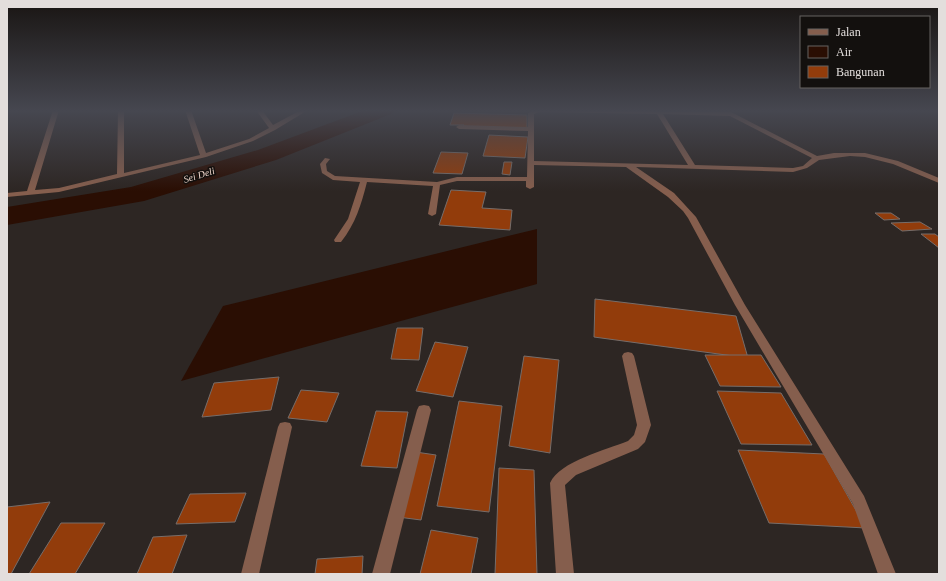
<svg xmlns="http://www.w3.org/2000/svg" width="946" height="581" font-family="Georgia,serif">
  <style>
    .water { fill: #2a0e03 }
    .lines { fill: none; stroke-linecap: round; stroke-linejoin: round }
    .river { fill: #2a0e03; fill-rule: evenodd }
    .building { fill: #923c0b; stroke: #766d6a }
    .lane { fill: #855e4d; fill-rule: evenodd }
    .street { fill: #855e4d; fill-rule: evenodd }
    .labels { text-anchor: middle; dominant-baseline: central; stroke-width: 3; stroke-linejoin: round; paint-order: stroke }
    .far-water-label { font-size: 10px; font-style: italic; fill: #efd6cb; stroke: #13100e }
  </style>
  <rect width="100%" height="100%" fill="#2d2623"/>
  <!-- water -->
  <path class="water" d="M537,229V284L181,381L223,306Z"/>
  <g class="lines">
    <!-- river -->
    <path class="river" d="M365,110H395L391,114L276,160L144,201L7,225V207L131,187L258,150Z"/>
  </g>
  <!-- building -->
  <g class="building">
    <path d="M584,110H633L634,112L585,111Z"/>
    <path d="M454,113L527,115V129L463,127L464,125H450Z"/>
    <path d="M489,135L528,137L525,158L483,156Z"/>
    <path d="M441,152L468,153L462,174L433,173Z"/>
    <path d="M504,162H512L510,175L502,174Z"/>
    <path d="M451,190L486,192L482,208L512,210L510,230L439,225Z"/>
    <path d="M875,213H891L900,219L884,220Z"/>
    <path d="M920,222L932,229L902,231L891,223Z"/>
    <path d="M921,234H935L939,237V248Z"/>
    <path d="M595,299L736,316L748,358L594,337Z"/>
    <path d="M397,328H423L419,360L391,359Z"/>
    <path d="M435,342L468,347L453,397L416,391Z"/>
    <path d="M705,355H761L781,387L720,386Z"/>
    <path d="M524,356L559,360L550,453L509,446Z"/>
    <path d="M279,377L271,410L202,417L214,383Z"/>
    <path d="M301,390L339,393L327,422L288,418Z"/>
    <path d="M717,391L781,393L812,445L741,444Z"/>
    <path d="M459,401L502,406L489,512L437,506Z"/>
    <path d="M376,411L408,412L397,468L361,466Z"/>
    <path d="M738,450L824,454L866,528L769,523Z"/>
    <path d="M409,451L436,455L421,520L390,516Z"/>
    <path d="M499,468L534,470L537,574H495Z"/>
    <path d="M246,493L235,522L176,524L190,494Z"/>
    <path d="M50,502L11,574H7V507Z"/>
    <path d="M61,523H105L75,574H29Z"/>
    <path d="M431,530L478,538L471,574H420Z"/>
    <path d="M187,535L172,574H137L153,537Z"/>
    <path d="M363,556L362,574H315L317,559Z"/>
  </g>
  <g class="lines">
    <!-- lane -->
    <g class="lane">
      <path d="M534,110L731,112L817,156L834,153H865L898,161L939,178V183L893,164L865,157L850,156L819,160L807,168L793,172L636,167L674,193L696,217L745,305L864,496L896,574H878L853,504L735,305L688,218L683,211L668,197L626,167L534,165V187L530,189L526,187V181H457L440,185L436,214L432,216L428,214L433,186L367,182C361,205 356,223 341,242H335L334,240L348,219L360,182L333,180L322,173L320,164L325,158L330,159L326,164L327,171L335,176L437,182L457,177H527L528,131L459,129L456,127L459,125L528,127V113ZM539,112L657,114L688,165L534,161V114ZM663,114L730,116L812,158L803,166L793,168L695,165Z"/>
      <path d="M628,352L632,353L634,356L651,425L645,442L638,449L576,475L565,485L574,574H556L550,483C560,461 606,450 628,441L634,435L637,425L622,356L624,353Z"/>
    </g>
    <!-- street -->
    <g class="street">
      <path d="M53,110H59L35,190L59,188L117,174L118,110H124V173L200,155L185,110H191L206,153L249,139L269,128L256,110H262L273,125L301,110H308L275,130L253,141L206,157L59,192L7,197V193L27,191Z"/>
      <path d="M424,405L429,406L431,410L390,574H372L417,410L419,406Z"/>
      <path d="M285,422L290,423L292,427L259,574H241L278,427L280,423Z"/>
    </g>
  </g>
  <!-- sky -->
  <linearGradient id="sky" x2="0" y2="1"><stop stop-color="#191513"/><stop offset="0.58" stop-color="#464750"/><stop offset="1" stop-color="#464750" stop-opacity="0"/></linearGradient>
  <rect width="946" height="191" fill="url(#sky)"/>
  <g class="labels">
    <!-- far-water labels -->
    <g class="far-water-label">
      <text transform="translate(199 175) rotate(-17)">Sei Deli</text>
    </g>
  </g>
  <!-- border -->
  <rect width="946" height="581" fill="none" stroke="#e3dedc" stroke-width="16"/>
  <!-- legend -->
  <rect x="800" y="16" width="130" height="72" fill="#13100e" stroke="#666260"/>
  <rect x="808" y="29" width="20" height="6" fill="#855e4d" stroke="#666260"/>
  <text x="836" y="36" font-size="12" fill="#e3dedc">Jalan</text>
  <rect x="808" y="46" width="20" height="12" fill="#2a0e03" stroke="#666260"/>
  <text x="836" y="56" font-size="12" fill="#e3dedc">Air</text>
  <rect x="808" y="66" width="20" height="12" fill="#923c0b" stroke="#666260"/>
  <text x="836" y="76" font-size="12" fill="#e3dedc">Bangunan</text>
</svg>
